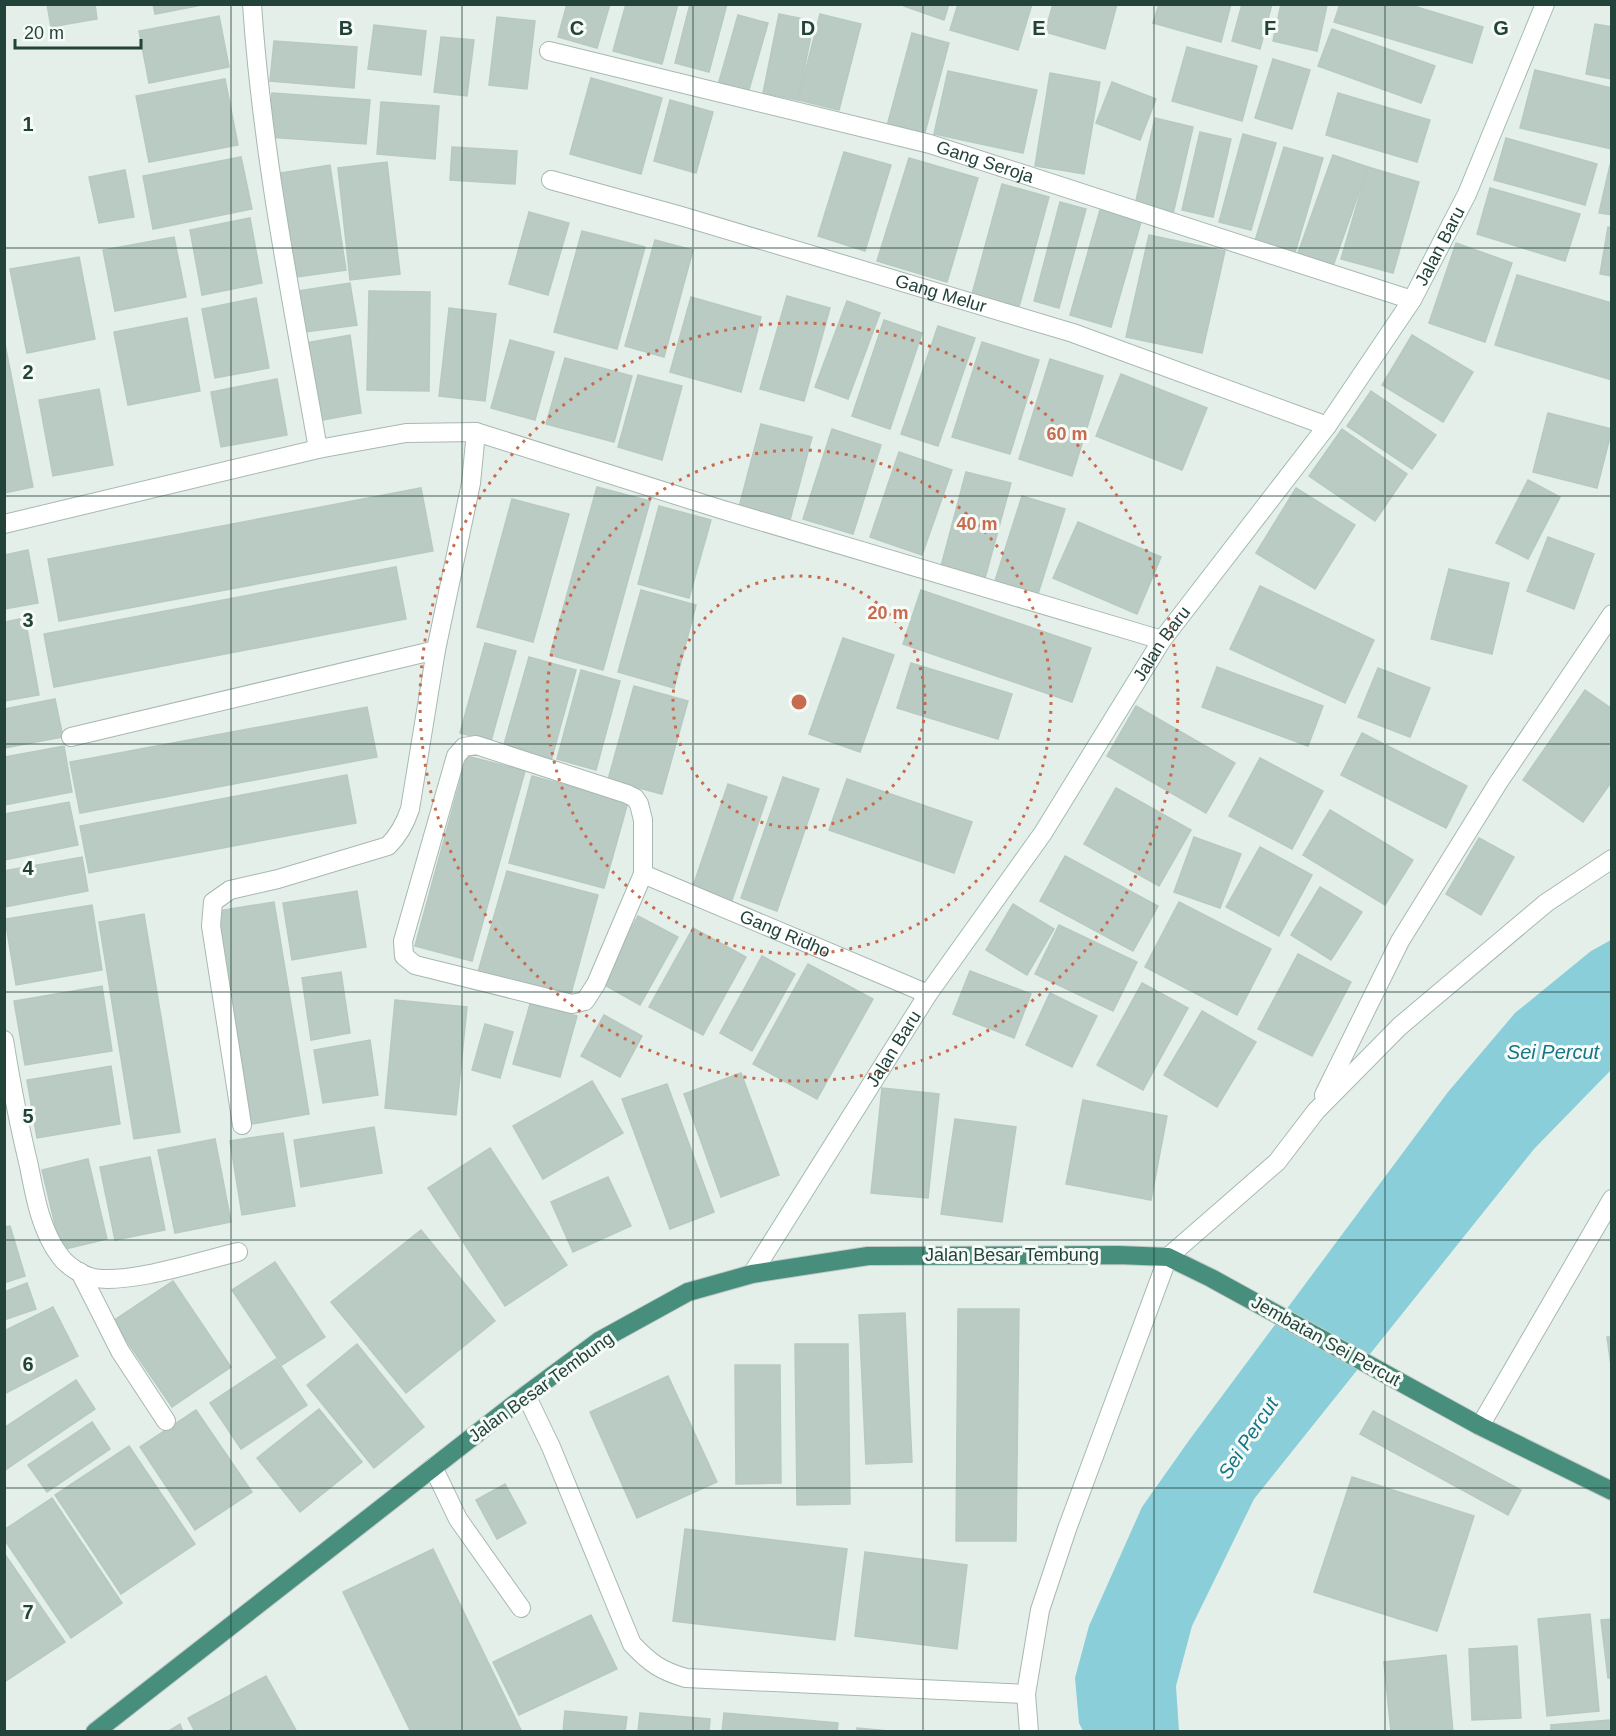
<svg xmlns="http://www.w3.org/2000/svg" width="1616" height="1736" font-family="Arial,sans-serif">
  <style>
    .water { fill: #89ced9 }
    .building { fill: #bacbc3; stroke: #b6cac1; stroke-width: 1.5 }
    .lines { fill: none; stroke-linecap: round; stroke-linejoin: round }
    .service-casing { stroke: #a7b8b2; stroke-width: 20 }
    .minor-casing { stroke: #a7b8b2; stroke-width: 20 }
    .secondary-casing { stroke: #a2bcb2; stroke-width: 20 }
    .trunk-casing { stroke: #c1cac8; stroke-width: 20 }
    .service { stroke: #fff; stroke-width: 18 }
    .minor { stroke: #fff; stroke-width: 18 }
    .secondary { stroke: #fff; stroke-width: 18 }
    .trunk { stroke: #488e7c; stroke-width: 18 }
    .grid { fill: none; stroke: #22433a; stroke-width: 1.5; stroke-opacity: 0.55 }
    .ring { fill: none; stroke: #c76c4e; stroke-width: 3; stroke-dasharray: 3 6 }
    .labels { text-anchor: middle; dominant-baseline: central; stroke-width: 6; stroke-linejoin: round; paint-order: stroke }
    .street-label { font-size: 18px; fill: #22433a; stroke: #f6fbf8 }
    .water-label { font-size: 20px; font-style: italic; fill: #157686; stroke: #f6fbf8 }
    .grid-label { font-size: 20px; text-anchor: middle; font-weight: bold; fill: #22433a; stroke: #f6fbf8; stroke-width: 6; stroke-linejoin: round; paint-order: stroke }
    .centre { fill: #c76c4e; stroke: #f6fbf8; stroke-width: 3 }
    .ring-label { font-size: 18px; text-anchor: middle; font-weight: bold; fill: #c76c4e; stroke: #f6fbf8; stroke-width: 6; stroke-linejoin: round; paint-order: stroke }
  </style>
  <rect width="100%" height="100%" fill="#e5efea"/>
  <!-- water -->
  <path class="water" d="M1611,940V1070L1534,1149L1254,1499L1192,1626L1176,1686L1179,1731H1083L1079,1723L1075,1678L1089,1626L1142,1507L1190,1439L1448,1092L1515,1013L1591,951Z"/>
  <!-- building -->
  <g class="building">
    <path d="M47,4H95L97,19L51,27Z"/>
    <path d="M153,4H207L155,14Z"/>
    <path d="M567,4H610L597,48L558,37Z"/>
    <path d="M626,4H678L662,64L613,51Z"/>
    <path d="M690,4H727L709,72L675,63Z"/>
    <path d="M905,4H949L944,20L904,6Z"/>
    <path d="M958,4H1032L1018,50L950,30Z"/>
    <path d="M1053,4H1117L1105,49L1045,32Z"/>
    <path d="M1159,4H1231L1221,42L1153,23Z"/>
    <path d="M1242,4H1272L1260,49L1232,41Z"/>
    <path d="M1281,4L1327,5L1317,51L1273,41Z"/>
    <path d="M1340,4H1407L1483,27L1472,63L1334,22Z"/>
    <path d="M779,14L814,21L798,100L763,93Z"/>
    <path d="M820,14L861,24L839,110L798,100Z"/>
    <path d="M738,15L768,23L748,93L718,85Z"/>
    <path d="M219,16L229,67L149,83L139,31Z"/>
    <path d="M497,17L535,21L527,89L489,85Z"/>
    <path d="M1595,24L1612,27V79L1586,74Z"/>
    <path d="M374,25L426,31L421,75L368,69Z"/>
    <path d="M1332,29L1435,66L1421,103L1318,66Z"/>
    <path d="M912,33L949,43L924,136L887,126Z"/>
    <path d="M441,37L474,40L467,96L434,92Z"/>
    <path d="M274,41L357,47L354,88L270,81Z"/>
    <path d="M1187,47L1257,66L1242,121L1172,101Z"/>
    <path d="M1273,59L1310,70L1292,129L1255,118Z"/>
    <path d="M1535,70L1612,88V149L1520,128Z"/>
    <path d="M948,71L1037,90L1023,153L934,134Z"/>
    <path d="M1050,73L1100,82L1084,174L1035,166Z"/>
    <path d="M591,78L662,98L641,174L570,154Z"/>
    <path d="M225,79L238,145L149,162L136,96Z"/>
    <path d="M1112,82L1156,99L1140,140L1096,123Z"/>
    <path d="M272,93L370,100L366,144L268,137Z"/>
    <path d="M1338,93L1430,120L1417,162L1326,135Z"/>
    <path d="M670,100L713,112L696,173L654,161Z"/>
    <path d="M381,102L439,106L435,159L377,154Z"/>
    <path d="M1155,118L1193,127L1173,214L1135,205Z"/>
    <path d="M1200,132L1231,139L1213,217L1182,210Z"/>
    <path d="M1243,134L1276,143L1251,230L1219,222Z"/>
    <path d="M1506,138L1597,164L1585,205L1494,180Z"/>
    <path d="M452,147L517,151L515,184L450,180Z"/>
    <path d="M1284,147L1323,158L1294,256L1254,244Z"/>
    <path d="M844,152L891,165L865,251L818,236Z"/>
    <path d="M1333,155L1368,167L1333,266L1298,253Z"/>
    <path d="M241,157L252,209L153,229L143,176Z"/>
    <path d="M909,158L978,178L947,282L877,261Z"/>
    <path d="M387,162L400,274L350,280L338,168Z"/>
    <path d="M330,165L346,270L290,278L274,174Z"/>
    <path d="M1610,165L1612,166V215L1599,213Z"/>
    <path d="M1368,167L1419,182L1393,273L1341,259Z"/>
    <path d="M125,170L134,217L99,223L89,177Z"/>
    <path d="M1002,184L1049,197L1019,307L972,294Z"/>
    <path d="M1490,188L1580,214L1565,261L1477,234Z"/>
    <path d="M1060,202L1086,209L1059,308L1034,301Z"/>
    <path d="M1100,210L1141,222L1111,327L1070,315Z"/>
    <path d="M529,212L569,223L548,295L509,284Z"/>
    <path d="M250,218L262,283L202,295L190,230Z"/>
    <path d="M1608,227L1612,228V276L1600,274Z"/>
    <path d="M582,231L645,247L617,349L554,332Z"/>
    <path d="M1149,235L1225,251L1202,353L1126,337Z"/>
    <path d="M174,237L186,297L115,311L103,250Z"/>
    <path d="M655,240L693,250L664,357L625,346Z"/>
    <path d="M1456,243L1512,263L1485,342L1429,323Z"/>
    <path d="M79,257L95,339L27,353L10,269Z"/>
    <path d="M1517,275L1612,303V380L1495,345Z"/>
    <path d="M350,283L357,325L298,333L292,292Z"/>
    <path d="M369,291L430,292L429,391L367,390Z"/>
    <path d="M787,296L830,308L804,401L760,389Z"/>
    <path d="M691,297L761,317L741,392L670,372Z"/>
    <path d="M256,298L269,368L215,378L202,309Z"/>
    <path d="M847,301L880,313L848,399L815,387Z"/>
    <path d="M449,308L496,314L485,401L439,396Z"/>
    <path d="M187,318L200,391L128,405L114,332Z"/>
    <path d="M884,320L922,333L890,429L852,416Z"/>
    <path d="M938,326L975,338L938,446L901,434Z"/>
    <path d="M350,335L361,413L317,421L305,343Z"/>
    <path d="M1412,335L1473,372L1443,422L1382,385Z"/>
    <path d="M4,339L33,487L4,493Z"/>
    <path d="M510,340L554,352L535,420L491,408Z"/>
    <path d="M982,342L1039,360L1010,454L952,437Z"/>
    <path d="M565,358L632,376L614,442L546,424Z"/>
    <path d="M1050,359L1103,376L1072,476L1019,459Z"/>
    <path d="M1121,374L1207,408L1182,470L1096,436Z"/>
    <path d="M638,375L682,386L662,460L618,447Z"/>
    <path d="M277,379L287,435L221,447L211,392Z"/>
    <path d="M99,389L113,465L53,476L39,400Z"/>
    <path d="M1371,391L1436,435L1412,469L1347,426Z"/>
    <path d="M1548,413L1612,429L1597,488L1533,472Z"/>
    <path d="M761,424L812,437L790,520L739,507Z"/>
    <path d="M832,429L881,445L853,534L803,519Z"/>
    <path d="M1342,429L1407,474L1375,521L1309,476Z"/>
    <path d="M899,452L952,470L922,555L870,537Z"/>
    <path d="M966,472L1011,483L984,582L940,570Z"/>
    <path d="M1528,480L1560,497L1528,559L1496,543Z"/>
    <path d="M597,487L650,501L603,670L550,655Z"/>
    <path d="M421,488L433,551L59,621L48,559Z"/>
    <path d="M1296,488L1355,525L1315,589L1256,553Z"/>
    <path d="M1022,496L1065,509L1037,597L994,584Z"/>
    <path d="M512,499L569,514L533,642L477,627Z"/>
    <path d="M659,506L711,520L689,598L638,584Z"/>
    <path d="M1078,522L1161,557L1137,614L1053,578Z"/>
    <path d="M1548,537L1594,554L1574,609L1527,591Z"/>
    <path d="M28,550L38,603L4,609V555Z"/>
    <path d="M396,567L406,619L54,687L44,634Z"/>
    <path d="M1449,569L1509,583L1492,654L1431,639Z"/>
    <path d="M1260,586L1374,640L1345,703L1230,649Z"/>
    <path d="M641,590L696,605L674,688L618,672Z"/>
    <path d="M921,590L1091,648L1072,702L903,644Z"/>
    <path d="M25,618L39,695L4,701V622Z"/>
    <path d="M843,638L894,655L860,752L809,734Z"/>
    <path d="M485,643L516,651L491,741L460,733Z"/>
    <path d="M529,657L576,670L551,761L503,748Z"/>
    <path d="M911,663L1012,694L998,739L897,708Z"/>
    <path d="M1217,667L1323,706L1308,746L1202,707Z"/>
    <path d="M1378,668L1430,688L1410,737L1358,717Z"/>
    <path d="M581,670L620,681L596,770L557,759Z"/>
    <path d="M634,686L688,701L662,794L608,780Z"/>
    <path d="M1585,690L1612,709V781L1583,822L1523,780Z"/>
    <path d="M55,699L63,737L4,748V709Z"/>
    <path d="M1136,706L1235,763L1206,813L1107,756Z"/>
    <path d="M367,707L377,757L80,813L70,762Z"/>
    <path d="M1362,733L1467,786L1446,828L1341,775Z"/>
    <path d="M64,746L72,792L4,805V757Z"/>
    <path d="M467,756L525,771L472,961L415,946Z"/>
    <path d="M1260,758L1323,791L1292,849L1229,816Z"/>
    <path d="M347,775L356,823L89,873L80,826Z"/>
    <path d="M532,776L628,802L604,888L509,863Z"/>
    <path d="M783,777L819,789L777,911L741,898Z"/>
    <path d="M847,779L972,822L954,873L829,830Z"/>
    <path d="M728,784L767,797L731,903L692,889Z"/>
    <path d="M1116,788L1191,830L1159,886L1084,844Z"/>
    <path d="M69,802L78,845L4,860V814Z"/>
    <path d="M1330,810L1413,860L1385,905L1303,855Z"/>
    <path d="M1194,837L1241,854L1220,908L1174,892Z"/>
    <path d="M1479,838L1514,857L1481,915L1446,894Z"/>
    <path d="M1260,847L1312,875L1279,936L1226,907Z"/>
    <path d="M1065,856L1158,906L1133,951L1040,901Z"/>
    <path d="M82,857L88,891L4,907V871Z"/>
    <path d="M507,871L598,895L570,997L478,972Z"/>
    <path d="M1320,887L1362,912L1331,960L1291,935Z"/>
    <path d="M357,891L366,947L292,960L283,903Z"/>
    <path d="M274,902L309,1114L252,1124L217,911Z"/>
    <path d="M1179,902L1271,949L1237,1015L1145,967Z"/>
    <path d="M1013,904L1054,929L1027,975L986,950Z"/>
    <path d="M92,905L102,970L16,985L5,919Z"/>
    <path d="M144,914L180,1132L134,1139L99,922Z"/>
    <path d="M638,916L678,937L640,1005L601,983Z"/>
    <path d="M1059,925L1137,962L1113,1011L1035,974Z"/>
    <path d="M693,928L746,957L703,1035L649,1007Z"/>
    <path d="M1298,954L1351,982L1312,1056L1258,1029Z"/>
    <path d="M762,956L795,974L752,1051L720,1033Z"/>
    <path d="M808,964L873,999L817,1099L753,1064Z"/>
    <path d="M970,971L1031,994L1014,1038L953,1014Z"/>
    <path d="M341,972L350,1033L311,1040L302,978Z"/>
    <path d="M1142,983L1188,1008L1143,1090L1097,1065Z"/>
    <path d="M102,986L112,1051L25,1065L14,1001Z"/>
    <path d="M1050,993L1097,1016L1072,1067L1026,1045Z"/>
    <path d="M395,1000L467,1007L456,1115L385,1108Z"/>
    <path d="M530,1004L577,1016L560,1077L513,1064Z"/>
    <path d="M1202,1011L1256,1042L1217,1107L1164,1075Z"/>
    <path d="M604,1015L642,1036L620,1077L581,1056Z"/>
    <path d="M485,1024L513,1032L500,1078L472,1070Z"/>
    <path d="M370,1040L378,1095L323,1103L314,1050Z"/>
    <path d="M111,1066L120,1124L37,1138L27,1080Z"/>
    <path d="M741,1073L779,1175L721,1197L684,1094Z"/>
    <path d="M592,1081L623,1133L543,1179L513,1126Z"/>
    <path d="M667,1084L714,1212L670,1229L622,1099Z"/>
    <path d="M882,1088L939,1094L928,1198L871,1193Z"/>
    <path d="M1083,1100L1167,1116L1151,1200L1066,1184Z"/>
    <path d="M955,1119L1016,1127L1002,1222L941,1214Z"/>
    <path d="M374,1127L382,1173L301,1187L294,1140Z"/>
    <path d="M283,1133L295,1206L242,1215L230,1141Z"/>
    <path d="M215,1139L231,1222L175,1233L158,1150Z"/>
    <path d="M490,1148L567,1265L505,1306L428,1188Z"/>
    <path d="M150,1157L165,1230L115,1240L100,1167Z"/>
    <path d="M88,1159L107,1239L61,1250L42,1170Z"/>
    <path d="M608,1177L631,1226L573,1252L551,1202Z"/>
    <path d="M10,1226L25,1276L4,1283V1227Z"/>
    <path d="M421,1230L495,1321L406,1393L331,1302Z"/>
    <path d="M275,1262L325,1337L282,1365L232,1290Z"/>
    <path d="M173,1281L231,1367L172,1407L113,1321Z"/>
    <path d="M27,1283L36,1309L4,1320V1292Z"/>
    <path d="M53,1307L78,1356L4,1394V1331Z"/>
    <path d="M958,1309H1019L1016,1541H956Z"/>
    <path d="M905,1313L912,1462L866,1464L859,1315Z"/>
    <path d="M1607,1337H1612V1373Z"/>
    <path d="M357,1344L424,1427L374,1468L307,1385Z"/>
    <path d="M795,1344H848L850,1504L797,1505Z"/>
    <path d="M276,1359L307,1405L241,1449L210,1403Z"/>
    <path d="M735,1365H780L781,1483L736,1484Z"/>
    <path d="M668,1376L717,1482L637,1518L590,1412Z"/>
    <path d="M76,1380L95,1409L5,1470L4,1428Z"/>
    <path d="M319,1409L362,1462L300,1512L257,1458Z"/>
    <path d="M196,1410L252,1492L195,1530L140,1447Z"/>
    <path d="M1373,1411L1521,1490L1508,1515L1360,1434Z"/>
    <path d="M92,1422L110,1449L47,1492L28,1465Z"/>
    <path d="M129,1446L195,1544L121,1594L55,1495Z"/>
    <path d="M1352,1477L1474,1516L1437,1631L1314,1592Z"/>
    <path d="M505,1484L526,1523L497,1539L476,1500Z"/>
    <path d="M52,1498L122,1603L71,1638L4,1539V1530Z"/>
    <path d="M685,1529L847,1549L835,1640L673,1621Z"/>
    <path d="M433,1549L522,1732H411L343,1592Z"/>
    <path d="M865,1552L967,1565L957,1649L855,1636Z"/>
    <path d="M4,1553L65,1642L4,1682Z"/>
    <path d="M1590,1614L1599,1711L1547,1716L1538,1619Z"/>
    <path d="M591,1615L617,1669L519,1715L493,1662Z"/>
    <path d="M1612,1619V1678H1608L1601,1620Z"/>
    <path d="M1517,1646L1521,1718L1472,1720L1469,1649Z"/>
    <path d="M1446,1655L1453,1732H1391L1384,1662Z"/>
    <path d="M266,1676L297,1732H195L188,1718Z"/>
    <path d="M565,1711L627,1717L625,1732H563Z"/>
    <path d="M640,1713L710,1719L709,1732H638Z"/>
    <path d="M724,1713L838,1723L837,1732H722Z"/>
    <path d="M1609,1720L1610,1732H1551V1725Z"/>
    <path d="M180,1724L183,1732H167Z"/>
    <path d="M857,1728L900,1732H857Z"/>
  </g>
  <g class="lines">
    <defs>
      <path id="service" d="M433,1467L458,1519L521,1608"/>
      <g id="minor">
        <path d="M252,4C262,154 292,301 318,449"/>
        <path id="s1" d="M549,51L930,144L1412,300"/>
        <path id="s2" d="M551,180L681,216L1073,333L1327,426"/>
        <path d="M4,524L318,449L406,433L476,432L720,509L1162,640"/>
        <path d="M71,737L436,650"/>
        <path d="M476,745L627,794L635,798L639,804L643,820V874L596,984L585,1001L572,1004L415,965L404,956L403,941L456,756L464,747Z"/>
        <path id="s3" d="M643,874L928,994"/>
        <path d="M4,1040C11,1083 19,1125 29,1166C35,1197 41,1231 60,1256C67,1266 83,1276 94,1278C131,1284 200,1261 238,1252"/>
        <path d="M1324,1095L1400,941L1498,783L1612,614"/>
        <path d="M242,1125L211,926L213,902L230,890L278,879L388,846C399,835 405,824 410,809L436,650L471,483L476,432"/>
        <path d="M80,1272L120,1351L166,1421"/>
        <path d="M526,1395L551,1447L632,1644C650,1663 661,1671 686,1678L1026,1694"/>
        <path d="M1480,1426L1612,1199"/>
        <path d="M1029,1732L1026,1694L1040,1610L1067,1529L1168,1257L1277,1162L1316,1111L1400,1026L1546,903L1612,859"/>
      </g>
      <g id="secondary">
        <path id="s4" d="M752,1274L928,994L1043,833L1162,640L1327,426L1412,300L1467,194L1545,4"/>
      </g>
      <path id="trunk" d="M95,1732L526,1395L599,1341L688,1292L752,1274L868,1256L1118,1255L1168,1257L1211,1278L1480,1426L1612,1491"/>
    </defs>
    <!-- service casing -->
    <use href="#service" class="service-casing"/>
    <!-- minor casing -->
    <use href="#minor" class="minor-casing"/>
    <!-- secondary casing -->
    <use href="#secondary" class="secondary-casing"/>
    <!-- trunk casing -->
    <use href="#trunk" class="trunk-casing"/>
    <!-- service -->
    <use href="#service" class="service"/>
    <!-- minor -->
    <use href="#minor" class="minor"/>
    <!-- secondary -->
    <use href="#secondary" class="secondary"/>
    <!-- trunk -->
    <use href="#trunk" class="trunk"/>
  </g>
  <!-- grid -->
  <path class="grid" d="M231,4V1732M462,4V1732M693,4V1732M923,4V1732M1154,4V1732M1385,4V1732M4,248H1612M4,496H1612M4,744H1612M4,992H1612M4,1240H1612M4,1488H1612"/>
  <!-- distance rings -->
  <g class="ring">
    <circle cx="799" cy="702" r="126"/>
    <circle cx="799" cy="702" r="252"/>
    <circle cx="799" cy="702" r="379"/>
  </g>
  <g class="labels">
    <!-- street labels -->
    <g class="street-label">
      <text stroke="none"><textPath href="#s1" startOffset="450">Gang Seroja</textPath></text>
      <text stroke="none"><textPath href="#s4" startOffset="1238">Jalan Baru</textPath></text>
      <text stroke="none"><textPath href="#s2" startOffset="406">Gang Melur</textPath></text>
      <text stroke="none"><textPath href="#s4" startOffset="752">Jalan Baru</textPath></text>
      <text stroke="none"><textPath href="#s3" startOffset="154">Gang Ridho</textPath></text>
      <text stroke="none"><textPath href="#s4" startOffset="266">Jalan Baru</textPath></text>
      <text x="1012" y="1255">Jalan Besar Tembung</text>
      <text transform="translate(1326 1341) rotate(29)">Jembatan Sei Percut</text>
      <text transform="translate(541 1387) rotate(-36)">Jalan Besar Tembung</text>
    </g>
    <!-- water labels -->
    <g class="water-label">
      <text x="1553" y="1052">Sei Percut</text>
      <text transform="translate(1248 1438) rotate(-57)">Sei Percut</text>
    </g>
  </g>
  <g class="grid-label">
    <text x="346" y="35">B</text>
    <text x="577" y="35">C</text>
    <text x="808" y="35">D</text>
    <text x="1039" y="35">E</text>
    <text x="1270" y="35">F</text>
    <text x="1501" y="35">G</text>
    <text x="28" y="131">1</text>
    <text x="28" y="379">2</text>
    <text x="28" y="627">3</text>
    <text x="28" y="875">4</text>
    <text x="28" y="1123">5</text>
    <text x="28" y="1371">6</text>
    <text x="28" y="1619">7</text>
  </g>
  <circle cx="799" cy="702" r="9" class="centre"/>
  <g class="ring-label">
    <text x="1067" y="440">60 m</text>
    <text x="977" y="530">40 m</text>
    <text x="888" y="619">20 m</text>
  </g>
  <!-- border -->
  <rect width="1616" height="1736" fill="none" stroke="#22433a" stroke-width="12"/>
  <!-- scale -->
  <path d="M15 39v9h126v-9" fill="none" stroke="#22433a" stroke-width="3"/>
  <text x="24" y="39" font-size="18" fill="#22433a" stroke="#f6fbf8" stroke-width="4.5" paint-order="stroke">20 m</text>
</svg>
